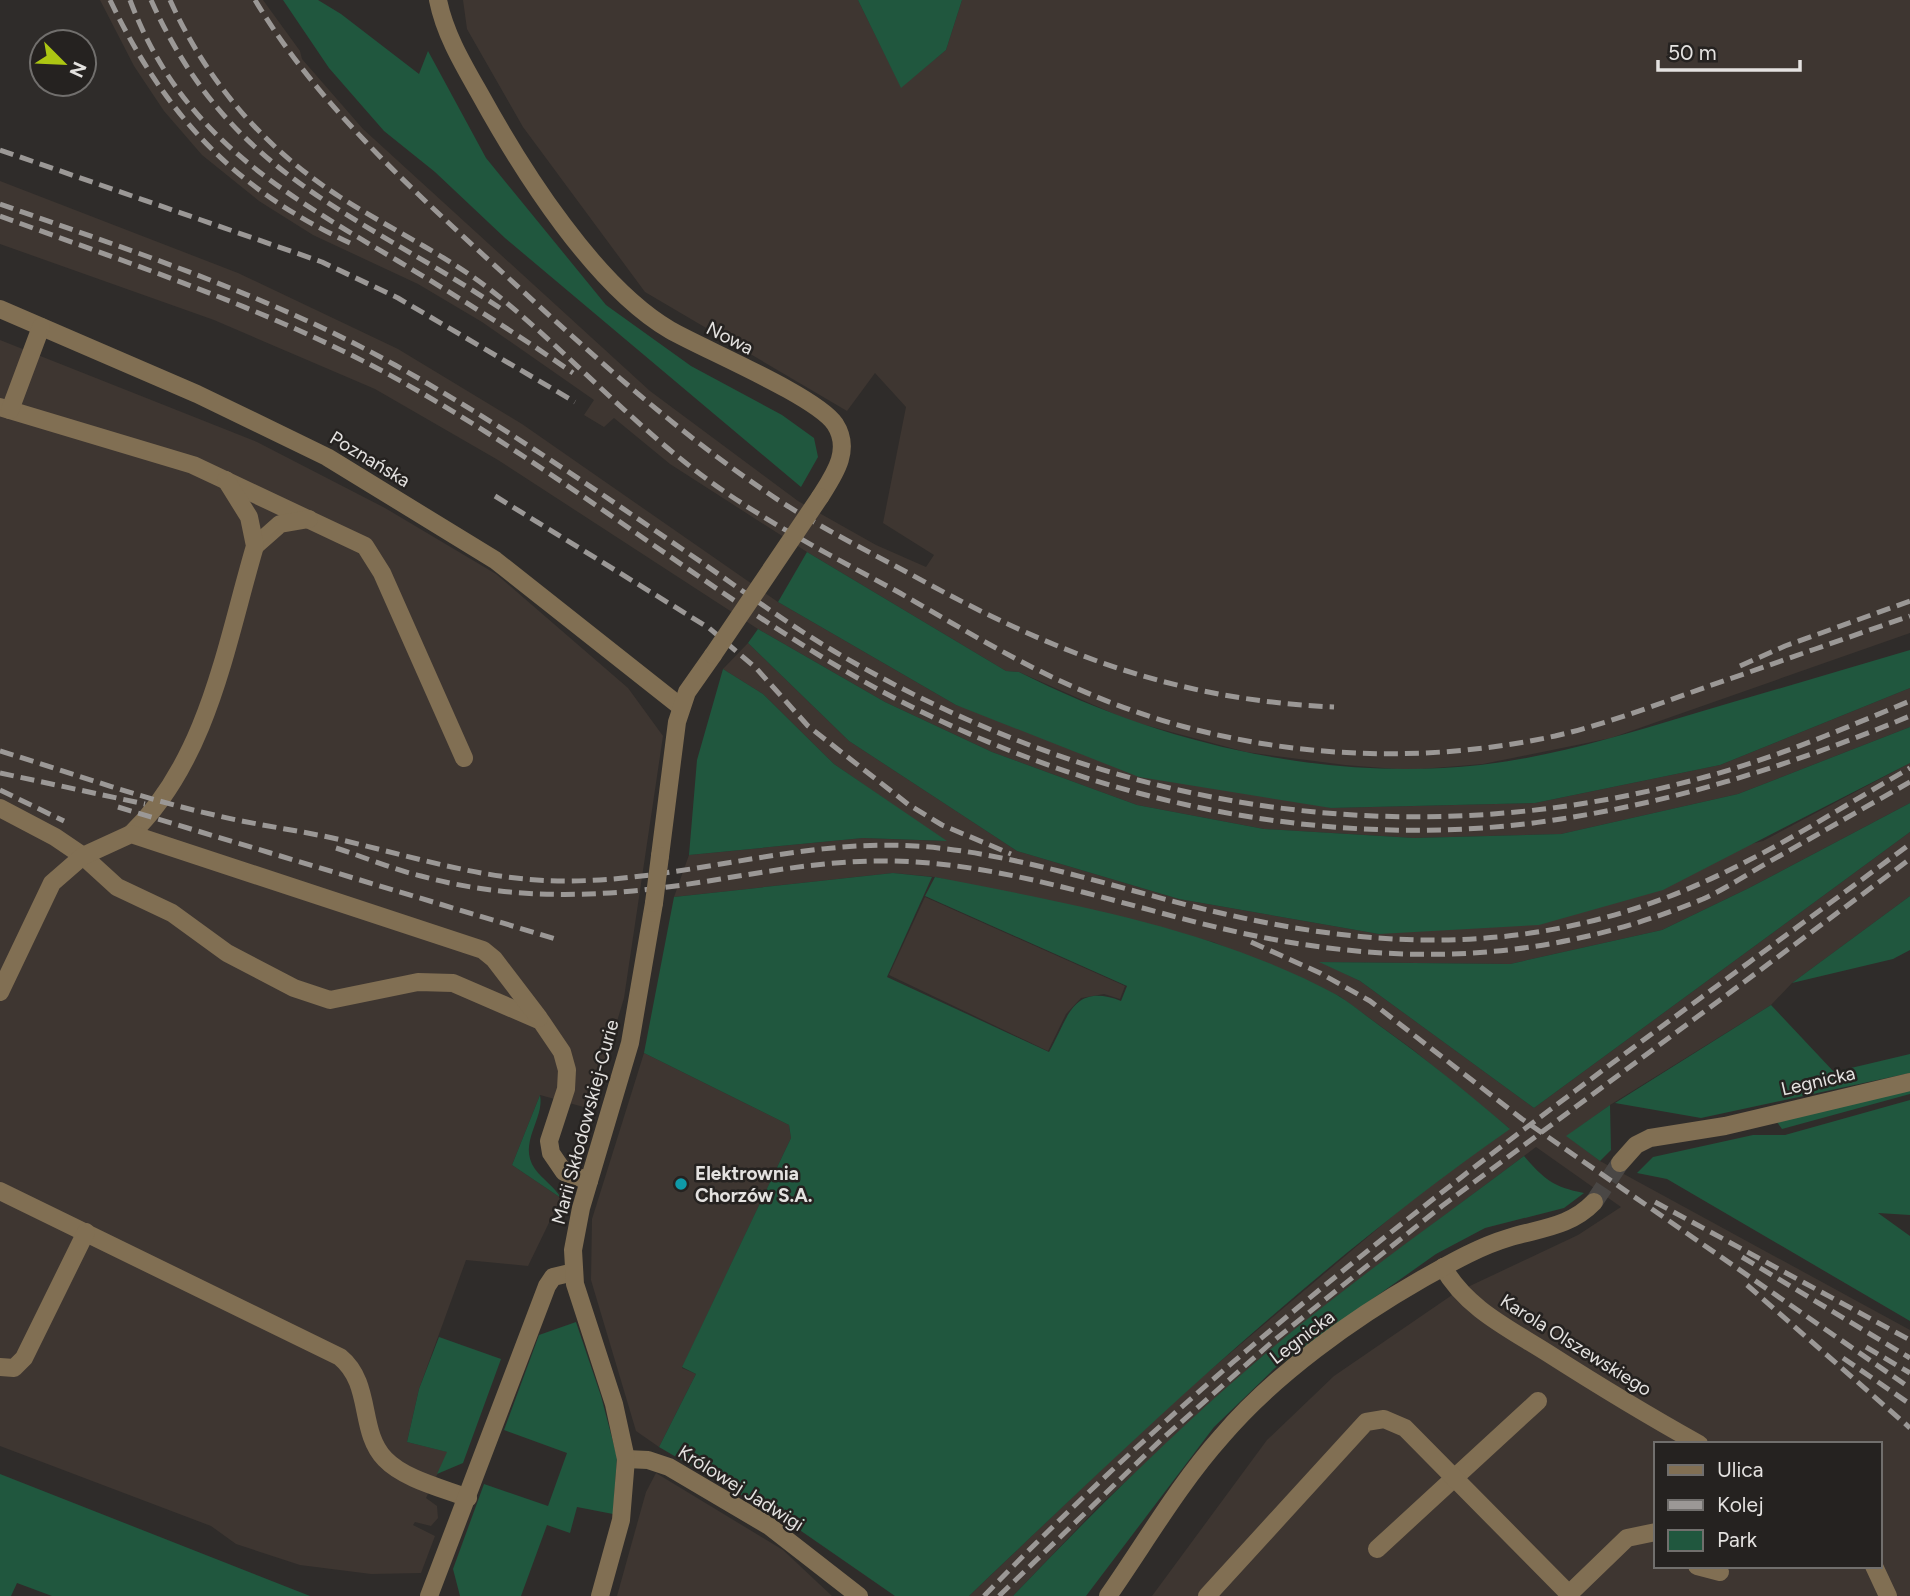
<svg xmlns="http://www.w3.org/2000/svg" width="1910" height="1596" font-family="Figtree,sans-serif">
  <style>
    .built { fill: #3e3631; fill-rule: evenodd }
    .green { fill: #20573e }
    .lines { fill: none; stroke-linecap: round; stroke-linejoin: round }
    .minor-tunnel { stroke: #4a4745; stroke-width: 18; stroke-dasharray: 18 9; stroke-linecap: butt }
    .minor { stroke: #816f53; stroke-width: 18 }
    .rail { stroke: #9b9896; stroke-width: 5; stroke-dasharray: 14 7; stroke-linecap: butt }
    .minor-bridge { stroke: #816f53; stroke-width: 18 }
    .culture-dot { fill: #0f9aa8; stroke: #252220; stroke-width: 2.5 }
    .labels { text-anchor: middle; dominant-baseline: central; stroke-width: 5; stroke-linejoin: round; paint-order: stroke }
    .street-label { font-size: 19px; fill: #e4e2e0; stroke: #252220 }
    .poi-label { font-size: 19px; font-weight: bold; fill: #e4e2e0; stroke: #252220; text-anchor: start }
  </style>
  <rect width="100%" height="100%" fill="#2f2c2a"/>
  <!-- built -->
  <g class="built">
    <path d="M100,0H263L300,51L302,59L363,129L650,391L798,501L876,545L926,567L934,555L883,523L906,407L875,373L847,411L645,292L523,127L467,29L463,0H858L901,87L946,50L962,0H1910V633L1611,738L1483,764L1409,770L1345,765L1246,752L1130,721L1019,672L1006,671L807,552L670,464L614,418L604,427L584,415L594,400L482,322L418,284L313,235L259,201L202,155L164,111L134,66Z"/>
    <path d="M0,181L238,273L398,349L522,424L778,602L956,705L1331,808L1535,803L1720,765L1910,688V727L1738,794L1561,834L1414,838L1264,829L1137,805L992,752L885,702L758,629L498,460L375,389L214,320L0,244Z"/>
    <path d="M0,340L257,442L385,508L496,574L628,688L663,736L624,998L591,1109L540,1095L512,1165L561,1198L528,1266L466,1260L419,1389L407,1442L448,1452L426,1498L437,1506L438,1518L431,1526L415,1522L413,1525L435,1536L421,1573L371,1574L300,1565L236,1544L211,1526L0,1446Z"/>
    <path d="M748,643L849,741L1017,851L1179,899L1379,934L1763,841L1910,763V803L1749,888L1662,930L1510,964L1321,962L1360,981L1534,1108L1910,832V896L1792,983L1771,1005L1610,1105L1567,1136L1600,1161L1910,1330V1596H1152L1267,1440L1334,1376L1455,1293L1578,1235L1621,1207L1536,1147L1346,1289L1258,1360L1098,1507L1013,1596H969L1170,1404L1421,1192L1509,1128L1412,1049L1339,996L1213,942L935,877L893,873L674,897L689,855L863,838L945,841L834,764L763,694L723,669ZM1656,1444H1880V1566H1656Z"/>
    <path d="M925,897L1125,986L1120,999L1104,994L1081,998L1066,1014L1048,1051L889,975Z"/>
    <path d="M644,1053L789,1125L791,1138L682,1368L696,1374L659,1447L636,1431L591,1280L592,1219Z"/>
    <path d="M656,1473L783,1550L832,1596H617L646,1492Z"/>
  </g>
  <!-- green -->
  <g class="green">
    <path d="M283,0H318L341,14L419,74L428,51L486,158L606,305L691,366L782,415L814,438L818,457L801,487L505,238L435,172L384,131L329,68Z"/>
    <path d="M858,0H962L946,50L901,88Z"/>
    <path d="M807,552L1006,671L1019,672C1159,743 1323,782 1480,765C1551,757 1619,736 1686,716C1761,694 1835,672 1910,650V688L1720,765L1535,803L1331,808L1139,777L956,705L778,602Z"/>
    <path d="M758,629L885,702L992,752L1137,805L1264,829L1414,838L1561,834L1738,794L1910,727V763L1663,890L1539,925L1379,934L1179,899L1017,851L849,741L748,643Z"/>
    <path d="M723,669L763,694L834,764L947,841L863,838L689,855L697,760Z"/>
    <path d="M1910,803V832L1534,1108L1360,981L1319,962L1510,964L1662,930L1749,888Z"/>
    <path d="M893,873L932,877L887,977L1049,1052C1068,1019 1072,982 1121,1001L1127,986L925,896L935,877C1072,904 1212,928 1337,995C1352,1004 1366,1016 1380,1026C1425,1058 1468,1093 1510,1129C1314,1266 1142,1431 969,1596H895L791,1524L659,1447L696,1374L682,1367L791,1138L789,1125L644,1053L674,897Z"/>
    <path d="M1910,896V950L1893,959L1792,983Z"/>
    <path d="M1771,1005L1834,1072L1910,1054V1073L1701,1118L1615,1103Z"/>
    <path d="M1910,1088V1094L1782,1129L1777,1122Z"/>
    <path d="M540,1095C545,1119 517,1143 535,1169C543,1180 554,1186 561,1198L512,1165Z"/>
    <path d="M1910,1100V1215L1878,1213L1910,1236V1321L1667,1179L1637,1173L1653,1157L1753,1135H1785Z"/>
    <path d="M1610,1105L1611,1150L1600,1161L1566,1136Z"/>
    <path d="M1524,1156C1544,1179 1553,1187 1584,1193L1564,1208L1485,1228L1436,1254L1275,1368L1214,1427L1086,1596H1013C1091,1514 1172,1434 1258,1360C1343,1287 1435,1223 1524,1156Z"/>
    <path d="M576,1322L601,1396L617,1457L613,1514L577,1507L570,1533L547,1525L521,1596H460L453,1569L484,1484L548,1506L567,1453L504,1430L539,1335Z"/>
    <path d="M439,1337L501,1359L463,1463L437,1474L447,1452L407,1442L419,1389Z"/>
    <path d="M0,1474L310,1596H52L17,1583L11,1596H0Z"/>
  </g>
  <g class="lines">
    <!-- minor-tunnel -->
    <path class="minor-tunnel" d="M1594,1202L1620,1163"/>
    <!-- minor -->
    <g class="minor">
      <path d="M438,0C445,35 464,66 481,96C523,172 595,286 670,330C705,350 816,396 835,424C852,450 834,475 820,497"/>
      <path d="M0,309L197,394L327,457L495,560L681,707"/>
      <path d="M0,407L193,465L365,546L382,573L464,758"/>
      <path d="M10,410L41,327"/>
      <path d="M255,546L280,524L309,519"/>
      <path d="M0,808L55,837L83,856L117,887L172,913L227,953L294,988L330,1000L418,982L453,983L541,1021L562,1052L567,1070L566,1089L549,1141L551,1153L564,1172L589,1181"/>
      <path d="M131,834C208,760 226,644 255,546L249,517L226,480"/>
      <path d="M660,856L677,722L687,692L713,655"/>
      <path d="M0,992L52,883L83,856L131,834L483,950L494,959L539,1018"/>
      <path d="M1620,1163L1636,1145L1650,1138L1725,1126L1910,1082"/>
      <path d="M0,1191L340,1357C373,1384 358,1431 385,1459C404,1479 442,1488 468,1498"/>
      <path d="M1443,1267C1466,1308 1508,1328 1546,1352C1596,1384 1647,1415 1699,1444"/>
      <path d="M0,1367L14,1368L24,1358L86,1232"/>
      <path d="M626,1459L648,1460L669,1467L769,1526L859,1596"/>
      <path d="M1377,1549L1538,1401"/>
      <path d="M1697,1566L1720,1572"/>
      <path d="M1874,1566L1888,1596"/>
      <path d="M429,1596L547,1286L553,1277L574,1272"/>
      <path d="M600,1596L621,1520L626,1459L614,1404L575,1284L573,1250L581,1208L630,1043L654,903"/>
      <path d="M1108,1596C1145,1543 1179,1484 1222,1436C1274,1375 1352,1319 1422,1279C1449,1264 1478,1247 1508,1238C1540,1228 1570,1227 1594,1202"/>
      <path d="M1207,1596L1366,1422L1384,1419L1405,1428L1569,1594"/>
      <path d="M1567,1596L1627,1538L1656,1532"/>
    </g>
    <!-- rail -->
    <g class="rail">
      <path d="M110,0C165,115 234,189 350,243"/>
      <path d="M130,0C181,136 280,191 398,261C458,297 516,333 573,373"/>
      <path d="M151,0C230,176 352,210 500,308"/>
      <path d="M170,0C207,82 264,148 340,197C393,231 453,258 502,299C570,355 630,421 700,474C761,520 832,556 900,593C964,630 1028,669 1097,697C1240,756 1404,769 1555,736C1607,724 1658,704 1709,686C1776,663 1843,639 1910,616"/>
      <path d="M255,0C317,103 403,181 491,262C577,341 665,423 762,489C809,522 862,548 912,575C1052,652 1173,700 1334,707"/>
      <path d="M0,150L322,262L398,298L575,402"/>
      <path d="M0,204C134,252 271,296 395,365C496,421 590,486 685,551C734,584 781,620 832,650C1102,809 1401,861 1705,777C1775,758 1843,729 1910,701"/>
      <path d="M0,216C130,264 263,307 386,373C539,456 675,567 822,657C1039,790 1308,859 1561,819C1682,800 1797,763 1910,716"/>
      <path d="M495,496L709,628L756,668L808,726L909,805L942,825L1011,854"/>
      <path d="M1740,666L1785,646L1910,601"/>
      <path d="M0,751C72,773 145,800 219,816C261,826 304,831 346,841C421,859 492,882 570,881C686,880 798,839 915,846C1016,852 1126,892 1225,914C1400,954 1555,953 1719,875C1785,844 1847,804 1910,768"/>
      <path d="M0,773L145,804"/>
      <path d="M0,790L64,821"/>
      <path d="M118,807L559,940"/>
      <path d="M336,848C364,857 392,869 421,876C490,895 562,898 633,891C720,883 804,859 893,861C1007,863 1126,907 1237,932C1400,968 1547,963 1703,899C1725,889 1746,875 1767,863C1815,836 1862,809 1910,782"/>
      <path d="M1251,942L1320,973L1370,1001L1522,1119L1910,1388"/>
      <path d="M1655,1202L1910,1340"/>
      <path d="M1742,1257L1910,1358"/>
      <path d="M1747,1285L1910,1428"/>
      <path d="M1866,1347L1910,1373"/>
      <path d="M1843,1358L1910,1404"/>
      <path d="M984,1596C1261,1308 1590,1081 1910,844"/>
      <path d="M999,1596L1162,1439L1272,1342L1442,1206L1910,859"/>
    </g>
    <!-- minor-bridge -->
    <g class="minor-bridge">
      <path d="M713,655L820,497"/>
      <path d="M654,903L660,856"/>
    </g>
  </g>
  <!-- markers -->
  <circle class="culture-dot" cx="681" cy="1184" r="7"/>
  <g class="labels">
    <!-- street labels -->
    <g class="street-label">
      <text transform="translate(730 338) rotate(27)">Nowa</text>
      <text transform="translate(370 459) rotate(31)">Poznańska</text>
      <text transform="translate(1818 1081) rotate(-13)">Legnicka</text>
      <text transform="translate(585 1122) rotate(-75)">Marii Skłodowskiej-Curie</text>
      <text transform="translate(1302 1337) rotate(-37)">Legnicka</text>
      <text transform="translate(1576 1345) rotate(32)">Karola Olszewskiego</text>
      <text transform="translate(741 1488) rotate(32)">Królowej Jadwigi</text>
    </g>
    <!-- poi labels -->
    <g class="poi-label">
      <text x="695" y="1173">Elektrownia<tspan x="695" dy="22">Chorzów S.A.</tspan></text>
    </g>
  </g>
  <!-- legend -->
  <rect x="1654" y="1442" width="228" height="126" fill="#252220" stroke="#716f6d" stroke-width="2"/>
  <rect x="1668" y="1465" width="35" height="10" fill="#816f53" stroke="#716f6d" stroke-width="2"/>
  <text x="1717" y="1477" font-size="21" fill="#e4e2e0">Ulica</text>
  <rect x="1668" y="1500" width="35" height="10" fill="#9b9896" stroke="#716f6d" stroke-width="2"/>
  <text x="1717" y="1512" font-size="21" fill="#e4e2e0">Kolej</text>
  <rect x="1668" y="1530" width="35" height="21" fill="#20573e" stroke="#716f6d" stroke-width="2"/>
  <text x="1717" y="1547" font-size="21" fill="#e4e2e0">Park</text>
  <!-- north arrow -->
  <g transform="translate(63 63) rotate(114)"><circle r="33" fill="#252220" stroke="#716f6d" stroke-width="2"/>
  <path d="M0-5L12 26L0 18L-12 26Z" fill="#acc613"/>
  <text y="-10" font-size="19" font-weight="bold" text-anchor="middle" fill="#e4e2e0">N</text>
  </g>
  <!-- scale -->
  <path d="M1658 60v10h142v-10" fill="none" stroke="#e4e2e0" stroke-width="3.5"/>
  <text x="1668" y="60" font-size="21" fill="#e4e2e0" stroke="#252220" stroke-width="5" paint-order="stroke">50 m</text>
</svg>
